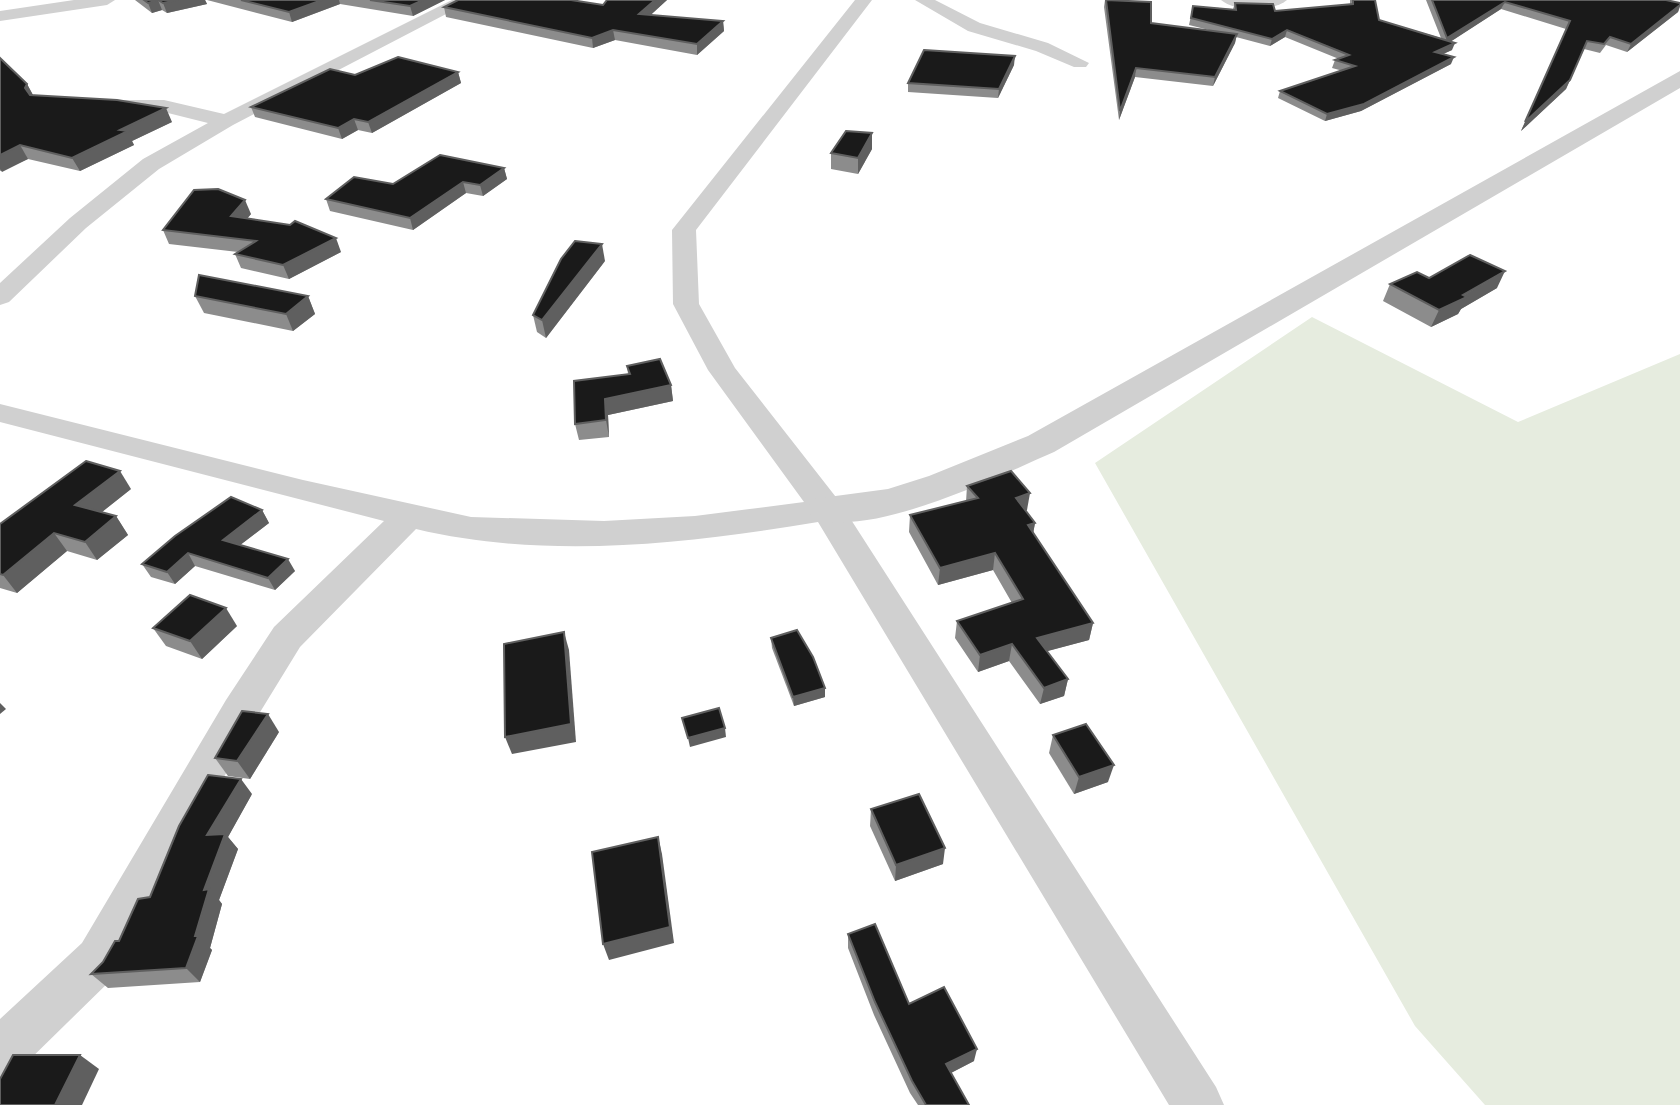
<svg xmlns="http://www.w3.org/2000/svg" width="1680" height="1105" font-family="'Noto Sans',sans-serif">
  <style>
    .green { fill: #e6ecdf }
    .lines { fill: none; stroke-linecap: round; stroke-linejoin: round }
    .minor { fill: #d0d0d0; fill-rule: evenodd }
    .tertiary { fill: #d0d0d0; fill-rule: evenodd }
    .wall { fill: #8c8c8c }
    .shaded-wall { fill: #5f5f5f }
    .building { fill: #1a1a1a; stroke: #5f5f5f; stroke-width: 2 }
  </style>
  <rect width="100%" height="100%" fill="#fff"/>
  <!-- green -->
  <path class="green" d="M1312,317L1518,422L1680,354V1105H1485L1415,1026L1095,463Z"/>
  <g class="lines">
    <!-- minor -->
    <g class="minor">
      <path d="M74,0H115L107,5L0,21V11Z"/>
      <path d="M452,0H473L233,125L159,169L86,228L9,302L0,305V283L70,218L143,159L208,123L164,112L106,110L99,108L96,104L99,100H164L224,114Z"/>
      <path d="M855,0H872L696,230L699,304L735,368L839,501L1216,1087L1224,1105H1169L818,522C687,544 546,560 416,529L300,647L254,722L116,975L18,1071L0,1078V1019L82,943L226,700L274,627L384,521L0,422V404L303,480L471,517L604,521L695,516L804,502L708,370L673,304L672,230Z"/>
      <path d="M915,0H935L980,23L1048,43L1089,63L1086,67H1074L1036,51L968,31Z"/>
      <path d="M1221,0H1287C1273,12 1235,12 1221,0Z"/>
    </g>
    <!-- tertiary -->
    <path class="tertiary" d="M1680,71V88L1054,452C994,478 876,537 813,519L807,509L813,499L888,489L929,476L1028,436Z"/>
  </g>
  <!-- wall -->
  <g class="wall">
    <path d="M135,0H205L207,4L167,13L162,10L152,13Z"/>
    <path d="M207,0H445L413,16L340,4L292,22Z"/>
    <path d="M607,0H667L650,15L723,21L724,31L697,55L615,40L593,48L446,17L444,7L603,5Z"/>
    <path d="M1105,0L1151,23L1213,31L1189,25L1193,6L1233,9L1235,3L1275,11L1350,4V0H1375L1379,20L1441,38L1426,0H1666L1680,3V7L1678,12L1627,52L1606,45L1600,53L1584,49L1566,89L1521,131L1566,29L1501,9L1451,41L1452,50L1443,54L1451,64L1361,111L1325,121L1278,98L1280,91L1343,71L1332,68L1335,60L1339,59L1285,37L1270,46L1236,37L1235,43L1213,86L1135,77L1119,120L1104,7Z"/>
    <path d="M0,58L27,84L33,95L172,122L132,141L134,145L80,171L28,159L0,171Z"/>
    <path d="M1014,65L998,98L908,92V83Z"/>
    <path d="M458,72L461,83L372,133L358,130L342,139L255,117L251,107L355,75Z"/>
    <path d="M872,149L858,174L831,169V153Z"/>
    <path d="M504,168L507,179L483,196L466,193L413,230L330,211L326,199L393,184Z"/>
    <path d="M251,214L247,219L341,252L289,279L241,268L235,254L238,252L169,244L163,230Z"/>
    <path d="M605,261L546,338L537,332L533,315Z"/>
    <path d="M1429,278L1497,288L1461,309L1458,314L1431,327L1383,301L1390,284Z"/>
    <path d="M195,296H308L315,314L293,331L204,313Z"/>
    <path d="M627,366L671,385L673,401L608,415L609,437L579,440L575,424L628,374Z"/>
    <path d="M967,486L1027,510L1026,511L1035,523L1033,533L1093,623L1089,640L1047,651L1068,679L1064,696L1040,704L1009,661L978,672L955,638L957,621L1012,603L993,570L938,585L909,532L910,515L966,502Z"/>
    <path d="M131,489L102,512L116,516L128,535L97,560L67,551L17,593L0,588V524Z"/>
    <path d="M262,510L269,523L240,545L295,571L275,590L195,566L175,584L151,577L142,564Z"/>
    <path d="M237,626L202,659L166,646L153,628Z"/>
    <path d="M771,638L825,697L794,706L772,648Z"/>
    <path d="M279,732L250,779L228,776L215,758Z"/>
    <path d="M1053,735L1108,782L1074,794L1049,753Z"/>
    <path d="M252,794L228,837L238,849L219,900L222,904L210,948L212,950L200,982L108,988L91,974L103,962L150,897Z"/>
    <path d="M871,809L943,864L895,881L870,826Z"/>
    <path d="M848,934L909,1004L974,1061L951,1073L969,1105H918L910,1093L874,1015L848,948Z"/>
  </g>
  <!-- shaded-wall -->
  <g class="shaded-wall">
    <path d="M158,0L162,10L152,13L148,3Z"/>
    <path d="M178,0H205L207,4L167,13L163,3Z"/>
    <path d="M322,0H339L340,4L292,22L289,12Z"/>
    <path d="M423,0H445L413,16L410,6Z"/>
    <path d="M655,0H667L640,25L639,14Z"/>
    <path d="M1505,2L1501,9L1444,46L1447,38Z"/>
    <path d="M1680,5L1678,12L1627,52L1631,44Z"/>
    <path d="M723,21L724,31L697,55V44Z"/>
    <path d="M613,30L615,40L593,48L592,38Z"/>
    <path d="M1287,30L1285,37L1270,46L1272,39Z"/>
    <path d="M1237,34L1235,43L1213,86L1215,77Z"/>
    <path d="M1455,43L1452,50L1432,59L1435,52Z"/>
    <path d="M1015,56L1014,65L998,98L999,89Z"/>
    <path d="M1454,57L1451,64L1361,111L1325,121L1327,114Z"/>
    <path d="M1136,68L1135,77L1119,120L1120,111Z"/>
    <path d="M458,72L461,83L372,133L368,122Z"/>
    <path d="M1570,80L1566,89L1521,131L1525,122Z"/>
    <path d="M27,84L34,97L32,101L25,88Z"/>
    <path d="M166,108L172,122L132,141L134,145L80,171L72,158L120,130Z"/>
    <path d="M354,119L358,130L342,139L338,128Z"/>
    <path d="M872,133V149L858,174V158Z"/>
    <path d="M20,145L28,159L2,172L0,169V155Z"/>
    <path d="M504,168L507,179L483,196L480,185Z"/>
    <path d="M463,182L466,193L413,230L410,218Z"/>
    <path d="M245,200L251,214L237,230L231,216Z"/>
    <path d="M336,238L341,252L289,279L283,265Z"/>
    <path d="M602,244L605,261L546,338L542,320Z"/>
    <path d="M1505,271L1497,288L1461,309L1458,314L1431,327L1439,310Z"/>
    <path d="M308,296L315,314L293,331L286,314Z"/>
    <path d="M671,385L673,401L608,415L609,437L606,420L605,399Z"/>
    <path d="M120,471L131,489L88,523L75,505Z"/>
    <path d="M1030,493L1027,510L1013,515L1016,498Z"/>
    <path d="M262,510L269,523L231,552L223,540Z"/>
    <path d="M116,516L128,535L97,560L85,542Z"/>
    <path d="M1035,523L1032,540L1028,525Z"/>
    <path d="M54,533L67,551L17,593L3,575Z"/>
    <path d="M188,553L195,566L175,584L167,572Z"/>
    <path d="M995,553L993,570L938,585L940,568Z"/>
    <path d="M288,559L295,571L275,590L268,578Z"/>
    <path d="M226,608L237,626L202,659L190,641Z"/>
    <path d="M1093,623L1089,640L1033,655L1037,638Z"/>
    <path d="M564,632L569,650L576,742L512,754L505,737Z"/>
    <path d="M1012,644L1009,661L978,672L980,655Z"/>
    <path d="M1068,679L1064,696L1040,704L1044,688Z"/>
    <path d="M825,688V697L794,706L793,697Z"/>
    <path d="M0,703L6,709L0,714Z"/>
    <path d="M268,714L279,732L250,779L237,761Z"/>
    <path d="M725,728L726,737L690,747L688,738Z"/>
    <path d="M1114,765L1108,782L1074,794L1079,777Z"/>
    <path d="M241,779L252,794L228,837L238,849L219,900L222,904L210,948L212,950L200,982L186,968L195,936L204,890L207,835Z"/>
    <path d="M658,837L662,854L674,943L609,960L603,944Z"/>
    <path d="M945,848L943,864L895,881L896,865Z"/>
    <path d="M977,1049L974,1061L943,1077L946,1064Z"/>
    <path d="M80,1055L99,1069L82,1105H55Z"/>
  </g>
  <!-- building -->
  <g class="building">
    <path d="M144,0H178L163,3L158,0L148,3Z"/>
    <path d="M241,0H322L289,12Z"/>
    <path d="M370,0H423L410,6Z"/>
    <path d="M458,0H571L603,5L607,0H655L639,14L723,21L697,44L613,30L592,38L444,7Z"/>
    <path d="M1106,0L1151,2V23L1237,34L1215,77L1136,68L1120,111Z"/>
    <path d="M1353,0H1375L1379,20L1455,43L1435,52L1454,57L1364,104L1327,114L1280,91L1355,66L1335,60L1349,55L1287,30L1272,39L1191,18L1193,6L1236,10L1235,3L1269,4H1273L1275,11L1353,4Z"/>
    <path d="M1432,0H1666L1680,3V5L1631,44L1610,37L1604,44L1587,41L1570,80L1525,122L1570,21L1505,2L1447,38Z"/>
    <path d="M924,50L1015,56L999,89L908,83Z"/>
    <path d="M398,57L458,72L368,122L354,119L338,128L251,107L330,69L355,75Z"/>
    <path d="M0,58L27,84L25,88L30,95L117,100L166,108L120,130L128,131L72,158L20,145L0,155Z"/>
    <path d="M846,131L872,133L858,158L831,153Z"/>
    <path d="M440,155L504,168L480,185L463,182L410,218L326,199L354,177L393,184Z"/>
    <path d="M218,189L245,200L231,216L290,225L295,221L336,238L283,265L235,254L256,241L163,230L194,190Z"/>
    <path d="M575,241L602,244L542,320L533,315L561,259Z"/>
    <path d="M1470,255L1505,271L1463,295L1467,297L1439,310L1390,284L1417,272L1429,278Z"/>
    <path d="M199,275L308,296L286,314L195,296Z"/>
    <path d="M660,359L671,385L605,399L606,420L575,424L574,381L630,374L627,366Z"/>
    <path d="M86,461L120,471L75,505L116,516L85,542L54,533L3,575L0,574V524Z"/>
    <path d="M1011,471L1030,493L1016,498L1035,523L1028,525L1093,623L1037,638L1068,679L1044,688L1012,644L980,655L957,621L1023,599L995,553L940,568L910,515L978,498L967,486Z"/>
    <path d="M231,497L262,510L223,540L288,559L268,578L188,553L167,572L142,564L175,536Z"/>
    <path d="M190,595L226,608L190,641L153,628Z"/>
    <path d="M797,630L813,657L825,688L793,697L771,638Z"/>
    <path d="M564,632L571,724L505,737L504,644Z"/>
    <path d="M719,708L725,728L688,738L682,718Z"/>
    <path d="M242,711L268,714L237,761L215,758Z"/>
    <path d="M1086,724L1114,765L1079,777L1053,735Z"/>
    <path d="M208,775L241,779L207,835L225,834L204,890L209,889L195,936H198L186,968L91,974L103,962L115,941H119L138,899L150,897L179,826Z"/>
    <path d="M919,794L945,848L896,865L871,809Z"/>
    <path d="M658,837L670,927L603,944L592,852Z"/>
    <path d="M875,924L909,1004L944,987L977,1049L946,1064L969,1105H926L912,1081L875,1002L848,934Z"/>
    <path d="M13,1055H80L55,1105H0V1079Z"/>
  </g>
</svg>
